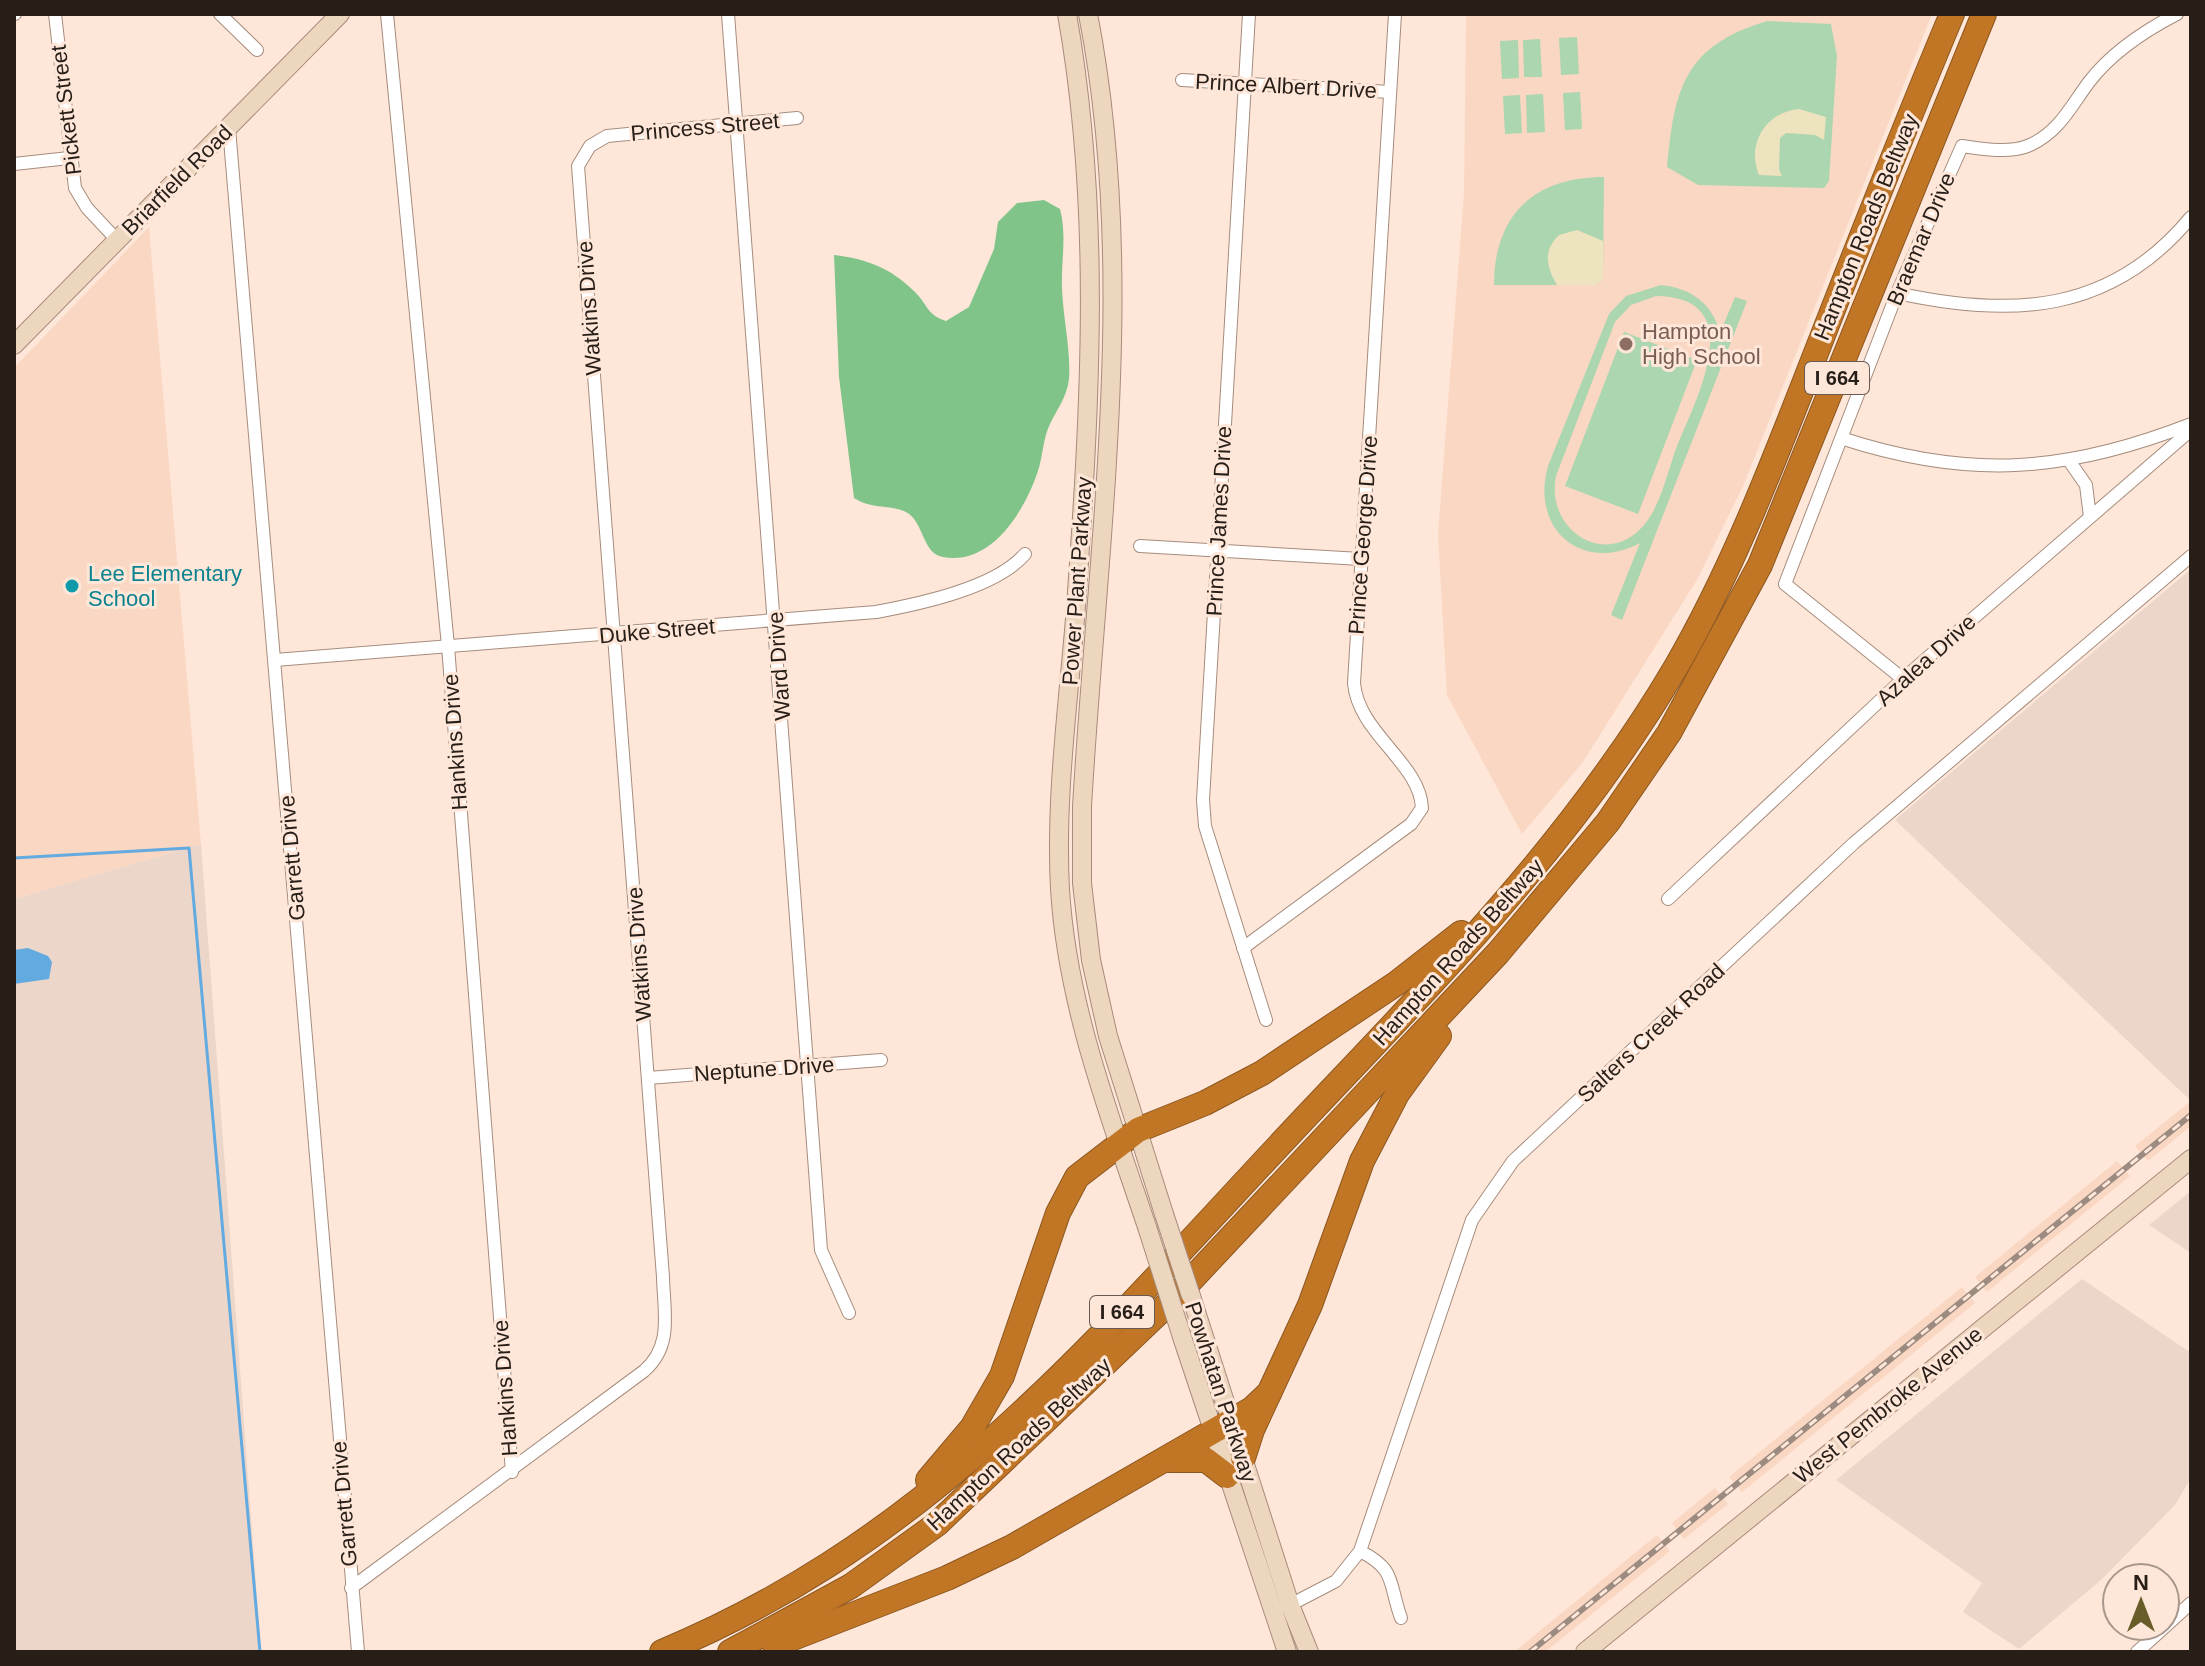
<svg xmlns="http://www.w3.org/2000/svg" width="2205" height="1666" font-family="Arial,sans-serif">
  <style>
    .built { fill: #fad7c2 }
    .industrial { fill: #ecd6ca }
    .green { fill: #abd6af; fill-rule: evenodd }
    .forest { fill: #81c48a }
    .sand { fill: #ede3be }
    .water { fill: #63aae0 }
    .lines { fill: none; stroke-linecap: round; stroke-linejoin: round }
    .stream { stroke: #63aae0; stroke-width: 3 }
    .minor-casing { stroke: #a68c7c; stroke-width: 14 }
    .secondary-casing { stroke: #a68c7c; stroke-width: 20 }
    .motorway-casing { stroke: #8b5721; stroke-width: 26 }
    .minor { stroke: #fff; stroke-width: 12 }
    .secondary { stroke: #ecd6be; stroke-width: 18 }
    .motorway { stroke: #c17626; stroke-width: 24 }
    .rail-casing { stroke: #9c8b81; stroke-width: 6 }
    .rail { stroke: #fee7d9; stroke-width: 3; stroke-dasharray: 9; stroke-linecap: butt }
    .secondary-bridge-casing { stroke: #a68c7c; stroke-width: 20; stroke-linecap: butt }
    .secondary-bridge { stroke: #ecd6be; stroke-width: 18 }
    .education-dot { fill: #8d6e63; stroke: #fee7d9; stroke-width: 3 }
    .culture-dot { fill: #0f9aa8; stroke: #fee7d9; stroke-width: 3 }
    .labels { text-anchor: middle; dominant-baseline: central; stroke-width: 6; stroke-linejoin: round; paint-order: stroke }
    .shield { fill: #fee7d9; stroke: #685a52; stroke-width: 2 }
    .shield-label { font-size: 20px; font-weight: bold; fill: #281e18 }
    .street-label { font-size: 22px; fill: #281e18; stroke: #fee7d9 }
    .education-label { font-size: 22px; fill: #785e54; stroke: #fee7d9; text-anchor: start }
    .culture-label { font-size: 22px; fill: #0d838f; stroke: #fee7d9; text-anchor: start }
  </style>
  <rect width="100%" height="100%" fill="#fee7d9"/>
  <!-- built -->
  <g class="built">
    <path d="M1466,14H1932L1743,486L1698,578L1583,762L1522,834L1447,695L1438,534L1464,193Z"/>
    <path d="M149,227L201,844L14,899V368Z"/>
    <path d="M2191,1101V1126L2148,1161L2135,1146Z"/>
    <path d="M2117,1161L2130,1176L1987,1292L1975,1277Z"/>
    <path d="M1962,1287L1975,1303L1742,1492L1729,1477Z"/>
    <path d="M1715,1488L1728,1504L1684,1539L1672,1523Z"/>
    <path d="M1657,1535L1670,1551L1545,1652H1514Z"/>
  </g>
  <!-- industrial -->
  <g class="industrial">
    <path d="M2191,569V1101L1895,820Z"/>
    <path d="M201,844L261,1652H14V899Z"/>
    <path d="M2191,1191V1253L2149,1225Z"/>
    <path d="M2082,1279L2191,1353V1478L2175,1505L2101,1580L2019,1649L1963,1612L1982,1583L1836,1480Z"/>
  </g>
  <!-- green -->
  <g class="green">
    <path d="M1767,21L1831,24L1837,56L1829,181L1824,188L1698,185L1667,167C1674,89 1684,46 1767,21Z"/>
    <path d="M1577,37L1579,74L1561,75L1559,38Z"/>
    <path d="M1540,39L1542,77H1524L1523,40Z"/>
    <path d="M1518,40L1519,78L1502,79L1500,41Z"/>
    <path d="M1580,92L1582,129L1565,130L1563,93Z"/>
    <path d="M1543,94L1545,132L1527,133L1526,95Z"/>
    <path d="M1520,95L1522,133L1505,134L1503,96Z"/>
    <path d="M1604,177L1603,279L1596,285H1494C1494,214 1535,177 1604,177Z"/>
    <path d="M1661,285C1691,288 1713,304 1720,333L1735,297L1747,301L1622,620L1611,615L1640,543C1582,574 1530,529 1548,466L1609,314L1626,296ZM1656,296C1751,297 1696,399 1677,446C1668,470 1661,505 1644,525C1606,570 1545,530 1556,476L1615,322L1631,305Z"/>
    <path d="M1624,332L1697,360L1638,514L1565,486Z"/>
  </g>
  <!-- forest -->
  <path class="forest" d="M1044,200L1060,209C1067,235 1061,262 1062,288C1063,318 1071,350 1069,379C1067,397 1057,409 1050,424C1043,438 1043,456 1038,471C1025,510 992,566 943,557C922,554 924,521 906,512C889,504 873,510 854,498L839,377L834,255C867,259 891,268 915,292C928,305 927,315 946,321L969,307L994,249L998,222L1017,203Z"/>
  <!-- sand -->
  <g class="sand">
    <path d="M1799,109L1826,117L1824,140L1815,135L1786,133L1780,138L1779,169L1782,176L1759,175C1746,144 1766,112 1799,109Z"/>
    <path d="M1577,230L1603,241V279L1596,285H1557C1547,268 1542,251 1559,235Z"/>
  </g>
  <!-- water -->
  <path class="water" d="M28,948L48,956L52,962L49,979L14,984V950Z"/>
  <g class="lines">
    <!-- stream -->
    <path class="stream" d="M14,858L189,848L260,1652"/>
    <defs>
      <g id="minor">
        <path d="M14,14H15"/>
        <path d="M55,14L75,188L87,208L117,240"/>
        <path d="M220,14L257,50"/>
        <path d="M387,14L448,646L512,1472"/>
        <path d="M728,14L821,1250L849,1313"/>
        <path d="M1249,14L1203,800L1205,826L1266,1020"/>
        <path d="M1182,80L1390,92"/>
        <path d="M229,128L358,1652"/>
        <path d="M14,164L69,158"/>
        <path d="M1897,293C2011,318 2111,314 2191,217"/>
        <path d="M1844,439C1971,480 2068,472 2191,424"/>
        <path d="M2070,462L2086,485L2090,517"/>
        <path d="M1140,546L1361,559"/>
        <path d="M275,660L876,612C919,604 996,588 1025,554"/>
        <path d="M1903,679L1785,584L1897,293L1962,146C1982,149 2010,154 2030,145C2059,132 2071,106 2089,82C2112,52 2144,31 2177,14"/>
        <path d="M1668,899L1903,679L2191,430"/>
        <path d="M1243,948L1411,824L1422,808C1420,763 1358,733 1354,683L1395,14"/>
        <path d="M648,1078L881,1060"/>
        <path d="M1360,1551C1397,1570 1388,1582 1401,1618"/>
        <path d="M351,1588L644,1371C673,1346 664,1313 663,1277L578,166L590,146L607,136L797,118"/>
        <path d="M1286,1607L1336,1581L1360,1551L1472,1220L1513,1161L1854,843L2191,556"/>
        <path d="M2137,1652L2191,1603"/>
      </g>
      <g id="secondary">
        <path d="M1067,14C1102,211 1090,407 1076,606C1069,699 1055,795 1060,889C1067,1007 1111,1119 1148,1230"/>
        <path d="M1088,14C1139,275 1097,544 1082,807V883L1091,960L1108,1036L1164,1214"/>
        <path d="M14,345L340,14"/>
        <path d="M1191,1296L1290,1605L1309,1652"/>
        <path d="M1183,1340L1287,1652"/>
        <path d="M1585,1652L2191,1159"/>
      </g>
      <g id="motorway">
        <path d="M1243,1458L1252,1430L1310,1305L1362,1161L1397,1094L1439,1036"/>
        <path d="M1169,1460H1206L1227,1476"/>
        <path d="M928,1480L972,1428L1002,1376L1058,1213L1077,1177L1138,1130L1205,1103L1262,1073L1397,983L1461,933"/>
        <path d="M775,1645L947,1578L1012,1547L1252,1409L1269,1393"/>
        <path d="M662,1652C938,1537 1102,1333 1301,1122C1437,978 1575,839 1676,667C1734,567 1774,460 1816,353C1860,240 1905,126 1952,14"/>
        <path d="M730,1652L851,1586L937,1524L1176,1296L1498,953L1608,822L1669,733L1760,565L1984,14"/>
      </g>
    </defs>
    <!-- minor casing -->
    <use href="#minor" class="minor-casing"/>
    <!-- secondary casing -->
    <use href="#secondary" class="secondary-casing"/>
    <!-- motorway casing -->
    <use href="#motorway" class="motorway-casing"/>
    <!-- minor -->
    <use href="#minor" class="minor"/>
    <!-- secondary -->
    <use href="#secondary" class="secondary"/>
    <!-- motorway -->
    <use href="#motorway" class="motorway"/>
    <defs>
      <path id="rail" d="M1530,1652L2191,1115"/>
    </defs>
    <!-- rail casing -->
    <use href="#rail" class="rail-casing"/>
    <!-- rail -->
    <use href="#rail" class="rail"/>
    <defs>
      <g id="secondary-bridge">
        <path d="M1164,1214L1191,1296"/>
        <path d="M1148,1230L1183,1340"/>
      </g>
    </defs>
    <!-- secondary-bridge casing -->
    <use href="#secondary-bridge" class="secondary-bridge-casing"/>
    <!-- secondary-bridge -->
    <use href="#secondary-bridge" class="secondary-bridge"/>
  </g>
  <!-- markers -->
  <circle class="education-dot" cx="1626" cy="344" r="8"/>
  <circle class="culture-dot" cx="72" cy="586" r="8"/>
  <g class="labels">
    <!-- shield labels -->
    <g class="shield">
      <rect x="1805" y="362" width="64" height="32" rx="6"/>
      <rect x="1090" y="1296" width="64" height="32" rx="6"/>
    </g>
    <g class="shield-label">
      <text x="1837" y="378">I 664</text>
      <text x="1122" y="1312">I 664</text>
    </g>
    <!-- street labels -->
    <g class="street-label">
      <text transform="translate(1286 86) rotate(3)">Prince Albert Drive</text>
      <text transform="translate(66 110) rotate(-97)">Pickett Street</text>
      <text transform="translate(705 127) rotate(-5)">Princess Street</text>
      <text transform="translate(177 180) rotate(-45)">Briarfield Road</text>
      <text transform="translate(1866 227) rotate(-68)">Hampton Roads Beltway</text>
      <text transform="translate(1921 239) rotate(-67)">Braemar Drive</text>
      <text transform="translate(589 308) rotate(-94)">Watkins Drive</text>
      <text transform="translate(1219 521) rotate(-87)">Prince James Drive</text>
      <text transform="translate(1363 535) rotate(-86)">Prince George Drive</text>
      <text transform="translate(1077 581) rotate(-86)">Power Plant Parkway</text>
      <text transform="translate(657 631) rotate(-5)">Duke Street</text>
      <text transform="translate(1926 660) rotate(-42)">Azalea Drive</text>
      <text transform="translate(779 666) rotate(-94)">Ward Drive</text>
      <text transform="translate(455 742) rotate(-94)">Hankins Drive</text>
      <text transform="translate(292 858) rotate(-95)">Garrett Drive</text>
      <text transform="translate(1458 952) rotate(-48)">Hampton Roads Beltway</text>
      <text transform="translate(639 954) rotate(-94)">Watkins Drive</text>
      <text transform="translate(1651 1033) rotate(-43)">Salters Creek Road</text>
      <text transform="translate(764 1069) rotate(-4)">Neptune Drive</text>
      <text transform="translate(505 1388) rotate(-94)">Hankins Drive</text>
      <text transform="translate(1221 1392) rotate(72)">Powhatan Parkway</text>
      <text transform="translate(1888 1405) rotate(-39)">West Pembroke Avenue</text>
      <text transform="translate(1019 1444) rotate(-43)">Hampton Roads Beltway</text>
      <text transform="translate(344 1504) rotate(-95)">Garrett Drive</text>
    </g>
    <!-- education labels -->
    <g class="education-label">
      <text x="1642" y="331">Hampton<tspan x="1642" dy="25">High School</tspan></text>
    </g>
    <!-- culture labels -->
    <g class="culture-label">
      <text x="88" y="573">Lee Elementary<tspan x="88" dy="25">School</tspan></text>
    </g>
  </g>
  <!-- border -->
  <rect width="2205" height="1666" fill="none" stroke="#281e18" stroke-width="32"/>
  <!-- north arrow -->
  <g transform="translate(2141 1602)"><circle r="38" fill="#fee7d9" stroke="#a8978c" stroke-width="2"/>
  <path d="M0-6L14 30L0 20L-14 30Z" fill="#685c29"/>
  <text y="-12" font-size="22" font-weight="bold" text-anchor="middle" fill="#281e18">N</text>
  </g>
</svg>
